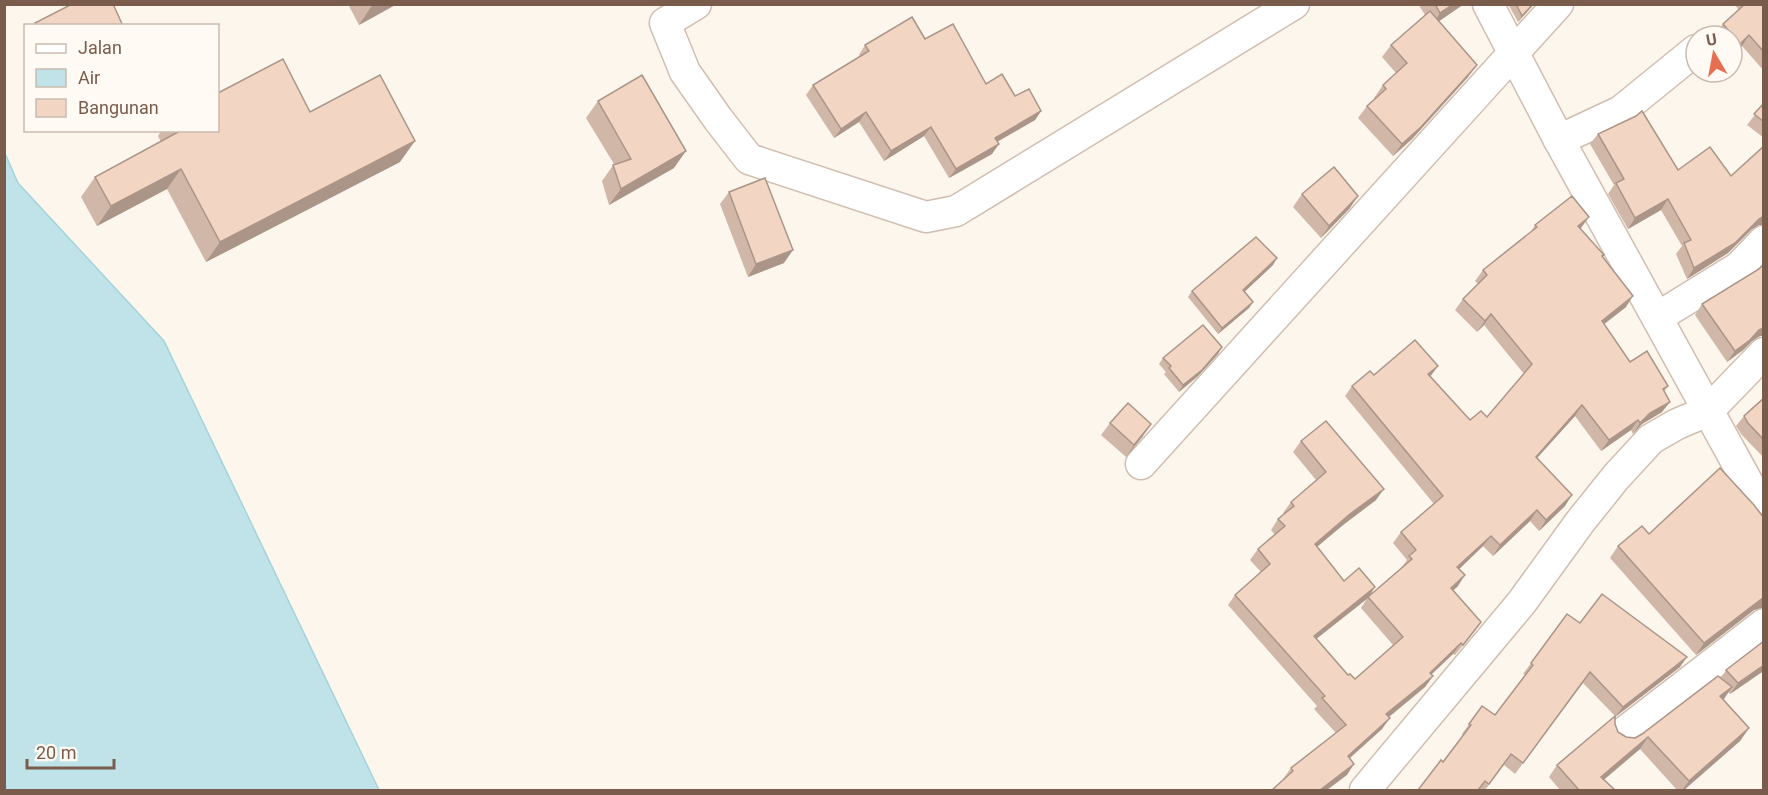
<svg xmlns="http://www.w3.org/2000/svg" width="1768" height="795" font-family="Roboto,sans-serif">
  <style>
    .water { fill: #bfe3e8; stroke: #a5d3da; stroke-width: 1.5 }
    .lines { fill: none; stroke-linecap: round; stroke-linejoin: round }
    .minor-casing { stroke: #d1beb0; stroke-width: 33 }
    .minor { stroke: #fff; stroke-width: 30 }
    .wall { fill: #d1b7a8 }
    .shaded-wall { fill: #aa9588 }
    .building { fill: #f3d5c3; stroke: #aa9588; stroke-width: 1.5 }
  </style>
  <rect width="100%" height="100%" fill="#fdf6ec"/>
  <!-- water -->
  <path class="water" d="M4,151L18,183L164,341L379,790H5Z"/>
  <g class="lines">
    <defs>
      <g id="minor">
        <path d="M696,4L665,23L685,72L718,119L749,159L926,217L956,211L1294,4"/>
        <path d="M1488,4L1559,140L1764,512"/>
        <path d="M1559,140L1621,111L1696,50"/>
        <path d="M1658,317L1739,267L1764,241"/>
        <path d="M1141,464L1558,4"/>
        <path d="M1623,733L1764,624"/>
        <path d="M1365,790L1522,602L1580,522L1616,477L1651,439L1677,424L1708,411L1764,353"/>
      </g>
    </defs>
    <!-- minor casing -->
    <use href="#minor" class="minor-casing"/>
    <!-- minor -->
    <use href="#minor" class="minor"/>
  </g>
  <!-- wall -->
  <g class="wall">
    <path d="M348,4H397L359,25Z"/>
    <path d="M1418,4H1464L1439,21L1468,77L1412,139L1393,156L1358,118L1367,106L1375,98H1374L1383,85L1396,73L1382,57L1391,45L1425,15Z"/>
    <path d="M1508,4H1534L1518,22Z"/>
    <path d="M1734,4H1764V71L1742,46L1732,54V36H1716L1715,35L1723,24L1739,10Z"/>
    <path d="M925,39L986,84L1015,96L1041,111L1035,120L997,142L992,154L949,178L924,136L884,161L859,122L834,138L806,95L813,85L860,56L859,55L865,45Z"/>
    <path d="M598,101L674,168L609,205L602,181L614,164L586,118Z"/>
    <path d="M1764,103V138L1747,125Z"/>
    <path d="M310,112L400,162L206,262L167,189L97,226L81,197L95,177L161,142L158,136L162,130H218Z"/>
    <path d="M1598,134L1678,170L1731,176L1764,146V225H1759L1752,229L1728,253L1687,279L1676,254L1682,246L1661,210L1628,229L1608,194L1614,185L1590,144Z"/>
    <path d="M729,192L784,263L748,277L720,204Z"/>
    <path d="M1302,194L1350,208L1321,238L1293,207Z"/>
    <path d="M1535,225L1581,229L1603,256L1626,307L1604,324L1630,362L1668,386L1664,392L1662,412L1642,424L1633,434L1631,430L1601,451L1575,416L1537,458L1565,506L1539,531L1530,521L1493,556L1483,546L1459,569L1458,586L1453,590L1481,622L1473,633L1455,655L1453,654L1431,675L1433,676L1425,687L1389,717L1382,729L1349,758L1347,775L1283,780V779L1291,768L1336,733L1314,709L1317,706L1228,605L1235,595L1261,572L1250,560L1258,549L1275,535L1271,530L1278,519L1284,514L1283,513L1291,502L1316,480L1293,452L1301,441L1376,500L1343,525L1317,547L1344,581L1375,587L1368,598L1316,639L1348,675L1355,679L1393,645L1361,608L1368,597L1402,567L1407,560L1393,543L1401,532L1434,504L1345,396L1352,386L1374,375L1431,377L1470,420L1487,417L1524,374L1484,325L1477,332L1455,310L1463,299L1478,284L1475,281L1483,270L1531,232Z"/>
    <path d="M1273,265L1244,292L1253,302L1249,308L1218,334L1188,297L1192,291Z"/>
    <path d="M1759,269L1760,336L1752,341L1743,350L1727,362L1695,315L1702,304Z"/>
    <path d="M1218,354L1198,376L1179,392L1164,374L1166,372L1159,364L1163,358Z"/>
    <path d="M1764,398V458L1741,434L1736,426L1744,416Z"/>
    <path d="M1110,423L1143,436L1126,457L1101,435Z"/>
    <path d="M1764,518V607L1754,610L1696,655L1610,558L1618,546L1649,534Z"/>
    <path d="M1580,623L1680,667L1615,717V724L1618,732L1626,737L1635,738L1642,734L1721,678L1726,670L1764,641V673L1762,672L1730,694L1728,692L1723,700L1749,728L1740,741L1684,790H1677L1640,749L1604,779L1615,790H1560L1549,777L1557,765L1615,716L1583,683L1515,774L1504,765L1485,790H1418L1443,762L1463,736L1462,734L1482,706L1495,715L1525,675L1523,674L1531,663Z"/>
  </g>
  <!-- shaded-wall -->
  <g class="shaded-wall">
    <path d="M376,4H397L359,25L371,7Z"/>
    <path d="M1454,4H1464L1432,26L1440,13Z"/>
    <path d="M1533,4H1534L1518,22L1522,16Z"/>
    <path d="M1749,35L1742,46L1732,54L1740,44Z"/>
    <path d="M1477,65L1468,77L1412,139L1393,156L1402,144Z"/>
    <path d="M1041,111L1035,120L988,147L995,138Z"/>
    <path d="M866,112L859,122L834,138L841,129Z"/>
    <path d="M931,127L924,136L884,161L891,151Z"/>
    <path d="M415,141L400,162L206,262L220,242Z"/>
    <path d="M999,144L992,154L949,178L956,169Z"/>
    <path d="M686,151L674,168L609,205L621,189Z"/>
    <path d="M181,169L167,189L97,226L111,206Z"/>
    <path d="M1358,196L1350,208L1321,238L1329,226Z"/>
    <path d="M1668,199L1661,210L1628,229L1635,218Z"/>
    <path d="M1764,216V225H1759L1752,229L1728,253L1687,279L1694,268Z"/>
    <path d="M1589,217L1581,228L1571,237L1578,226Z"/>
    <path d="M793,250L784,263L748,277L756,264Z"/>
    <path d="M1277,258L1273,265L1239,297L1243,290Z"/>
    <path d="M1633,296L1626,307L1594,332L1602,321Z"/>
    <path d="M1253,302L1249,308L1218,334L1222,328Z"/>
    <path d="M1491,314L1484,325L1477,332L1485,321Z"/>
    <path d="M1764,328V336H1760L1752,341L1743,350L1727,362L1735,351L1759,330Z"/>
    <path d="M1222,347L1218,354L1198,376L1179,392L1183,385Z"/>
    <path d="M1438,366L1430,377L1428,374Z"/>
    <path d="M1670,402L1662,412L1642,424L1633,434L1640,423L1650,413Z"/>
    <path d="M1582,405L1575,416L1528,468L1536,457Z"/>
    <path d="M1638,420L1631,430L1601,451L1609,440Z"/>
    <path d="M1151,424L1143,436L1126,457L1134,445Z"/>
    <path d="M1384,489L1376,500L1343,525L1307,555L1315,544L1350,514Z"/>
    <path d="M1572,495L1565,506L1539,531L1546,520Z"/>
    <path d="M1537,510L1530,521L1493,556L1500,545Z"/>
    <path d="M1491,536L1483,546L1450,578L1457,567Z"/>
    <path d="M1465,575L1458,586L1444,599L1451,588Z"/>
    <path d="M1375,587L1368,598L1306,647L1314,636Z"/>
    <path d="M1764,597V607L1754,610L1696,655L1704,643Z"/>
    <path d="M1461,643L1453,654L1422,683L1430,673Z"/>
    <path d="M1687,657L1680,667L1615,717L1623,707Z"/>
    <path d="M1764,665V669L1762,672L1730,694L1738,683Z"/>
    <path d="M1433,676L1425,687L1379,725L1386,714Z"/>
    <path d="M1732,687L1724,699L1711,708L1720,696Z"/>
    <path d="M1390,718L1382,729L1340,767L1348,756Z"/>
    <path d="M1749,728L1740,741L1684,790H1682L1689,781Z"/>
    <path d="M1648,737L1640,749L1593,789L1601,777Z"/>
    <path d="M1354,764L1347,775L1327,790H1320Z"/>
  </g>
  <!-- building -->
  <g class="building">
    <path d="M72,4H113L123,26H37L35,23Z"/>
    <path d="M1435,4H1454L1440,13Z"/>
    <path d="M1516,4H1533L1522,16Z"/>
    <path d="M1745,4H1764V52L1749,35L1740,44L1723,24Z"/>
    <path d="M1430,11L1477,65L1421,127L1402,144L1367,106L1386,89L1383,85L1407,63L1391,45Z"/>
    <path d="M912,17L925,39L953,24L986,84L1002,74L1015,96L1029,89L1041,111L995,138L999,144L956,169L931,127L891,151L866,112L841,129L813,85L869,51L865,45Z"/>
    <path d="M283,59L310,112L380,75L415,141L220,242L181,169L111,206L95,177L180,131V130H218V93Z"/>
    <path d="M642,75L686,151L621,189L613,165L631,159L598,101Z"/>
    <path d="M1764,103V122L1754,114Z"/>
    <path d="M1642,111L1678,170L1710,147L1731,176L1764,146V216L1759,219L1735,243L1694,268L1684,243L1691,240L1668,199L1635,218L1616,183L1624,179L1598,134L1636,116Z"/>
    <path d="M1334,167L1358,196L1329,226L1302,194Z"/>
    <path d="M765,178L793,250L756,264L729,192Z"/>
    <path d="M1572,196L1589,217L1578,226L1604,255L1602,256L1633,296L1602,321L1630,362L1647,351L1668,386L1663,389L1670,402L1650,413L1640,423L1638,420L1609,440L1582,405L1536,457L1572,495L1546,520L1537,510L1500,545L1491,536L1457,567L1465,575L1451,588L1481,622L1463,645L1461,643L1430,673L1433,676L1386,714L1390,718L1348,756L1354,764L1320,790H1272L1293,771L1291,768L1346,725L1322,698L1325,696L1235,595L1270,564L1258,549L1285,526L1278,519L1294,506L1291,502L1326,472L1301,441L1326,421L1384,489L1350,514L1315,544L1344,581L1359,568L1375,587L1314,636L1348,675L1350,674L1355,679L1403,637L1368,597L1412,559L1409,556L1416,550L1401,532L1443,496L1352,386L1370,371L1374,375L1415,340L1438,366L1428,374L1470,420L1481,411L1487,417L1532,364L1491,314L1485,321L1463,299L1487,275L1483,270L1537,227L1535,225Z"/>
    <path d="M1256,237L1277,258L1243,290L1253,302L1222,328L1192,291Z"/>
    <path d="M1764,264V328L1759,330L1750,340L1735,351L1702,304L1759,269Z"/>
    <path d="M1203,325L1222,347L1202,370L1183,385L1169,368L1171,366L1163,358Z"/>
    <path d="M1764,398V440L1748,423L1744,416Z"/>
    <path d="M1128,403L1151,424L1134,445L1110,423Z"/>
    <path d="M1720,468L1754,505L1764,518V597L1704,643L1618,546L1642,526L1649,534Z"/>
    <path d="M1602,594L1687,657L1623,707L1590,672L1523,763L1511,754L1489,784L1485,781L1478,790H1418L1441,760L1443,762L1471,725L1469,724L1482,706L1495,715L1533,665L1531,663L1567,614L1580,623Z"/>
    <path d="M1764,641V665L1738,683L1726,670Z"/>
    <path d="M1718,676L1732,687L1720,696L1749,728L1689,781L1648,737L1601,777L1615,790H1579L1557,765L1615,716V724L1618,732L1626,737L1635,738L1642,734Z"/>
  </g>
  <!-- border -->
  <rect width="1768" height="795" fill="none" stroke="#7a5c4d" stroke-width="12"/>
  <!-- legend -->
  <rect x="24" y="24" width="195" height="108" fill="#fffaf3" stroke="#cabbb1" stroke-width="1.5"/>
  <rect x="36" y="44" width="30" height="9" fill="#ffffff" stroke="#cabbb1" stroke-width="1.5"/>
  <text x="78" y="54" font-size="18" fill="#7a5c4d">Jalan</text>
  <rect x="36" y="69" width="30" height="18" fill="#bfe3e8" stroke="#cabbb1" stroke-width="1.5"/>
  <text x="78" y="84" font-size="18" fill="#7a5c4d">Air</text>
  <rect x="36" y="99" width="30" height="18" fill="#f3d5c3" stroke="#cabbb1" stroke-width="1.5"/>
  <text x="78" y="114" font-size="18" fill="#7a5c4d">Bangunan</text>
  <!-- north arrow -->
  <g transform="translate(1714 54) rotate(350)"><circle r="28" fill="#fffaf3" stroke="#cabbb1" stroke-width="1.5"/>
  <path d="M0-4.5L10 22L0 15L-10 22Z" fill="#e76f51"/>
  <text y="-9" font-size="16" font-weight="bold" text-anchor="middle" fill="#7a5c4d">U</text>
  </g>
  <!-- scale -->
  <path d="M27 759v9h87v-9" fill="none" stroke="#7a5c4d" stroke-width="3"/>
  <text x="36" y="759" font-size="18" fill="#7a5c4d" stroke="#fffaf3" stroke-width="4.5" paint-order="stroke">20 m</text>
</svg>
